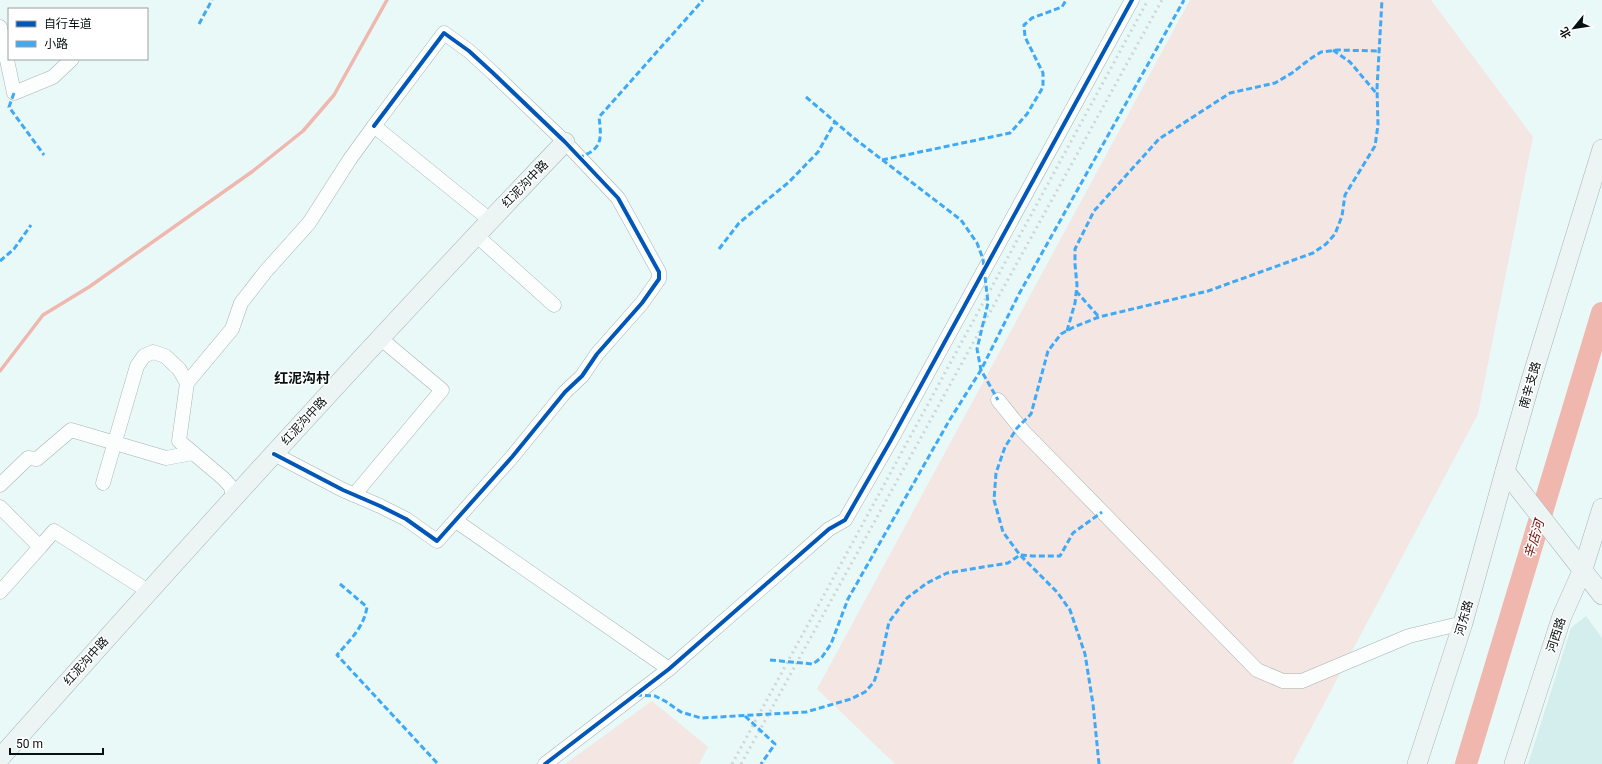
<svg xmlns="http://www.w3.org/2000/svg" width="1602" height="764" font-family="Roboto,'Noto Sans SC',sans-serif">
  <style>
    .built { fill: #d3eeed }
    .green { fill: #f3e6e3 }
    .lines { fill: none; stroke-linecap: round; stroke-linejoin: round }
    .stream { stroke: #efb7ae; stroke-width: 3.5 }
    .river { stroke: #efb7ae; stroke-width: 22 }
    .street-casing { stroke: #a6b3b2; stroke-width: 15 }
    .secondary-casing { stroke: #a6b3b2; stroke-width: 20 }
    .street { stroke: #fcfefe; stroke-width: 14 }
    .secondary { stroke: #edf4f4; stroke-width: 19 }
    .rail { stroke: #d0d5d5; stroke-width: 3; stroke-dasharray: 2 4; stroke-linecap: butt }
    .quiet { stroke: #3fa9f5; stroke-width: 3; stroke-dasharray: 6 3; stroke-linecap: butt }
    .cycleway-casing { stroke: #fff; stroke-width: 6 }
    .cycleway { stroke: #0057b8; stroke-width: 4 }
    .labels { text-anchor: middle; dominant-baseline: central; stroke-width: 3; stroke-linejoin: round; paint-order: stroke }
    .street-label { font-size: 12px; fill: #081111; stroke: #fff }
    .water-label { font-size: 13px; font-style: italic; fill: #78110c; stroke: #fff }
    .quarter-label { font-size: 14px; font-weight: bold; fill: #081111; stroke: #fff }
  </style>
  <rect width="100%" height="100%" fill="#e9f9f8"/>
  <!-- built -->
  <path class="built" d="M1586,616L1602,638V764H1528L1571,628Z"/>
  <!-- green -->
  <g class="green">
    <path d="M1190,0H1431L1533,137L1478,414L1292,764H895L817,689Z"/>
    <path d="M652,701L708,747L699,764H565Z"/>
  </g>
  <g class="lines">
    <!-- stream -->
    <path class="stream" d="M0,371L43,315L89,287L253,171L303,131L334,95L387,0"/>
    <!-- river -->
    <path class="river" d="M1466,764L1602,313"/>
    <defs>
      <g id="street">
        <path d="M0,27L14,93L53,77L72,59"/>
        <path d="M476,235L554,305"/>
        <path d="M998,400L1023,431L1257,670L1283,681H1302L1409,636L1463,623"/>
        <path d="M274,454L343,490L380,506L406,519L437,541L512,457L565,392L582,376L597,354L642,303L659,279V272L618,198L565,142L493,73L469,51L444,33L374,126"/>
        <path d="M103,483L137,366L144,356L153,352L165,356L179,369L187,383"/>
        <path d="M0,485L28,458L37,459L71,430L166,458L193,453"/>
        <path d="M354,495L442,390L380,338"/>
        <path d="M233,498L231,487L224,479L179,441L187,383L232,329L241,303L266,271L309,223L350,159L374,126L490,220"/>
        <path d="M0,507L40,547L0,592"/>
        <path d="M456,521L669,669"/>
        <path d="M40,547L54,531L148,591"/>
        <path d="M545,764L669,669L829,529L845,520L891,440L1132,0"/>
      </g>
      <g id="secondary">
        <path d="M1602,149L1531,380L1505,471L1602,595"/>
        <path d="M0,758C185,550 372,343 565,142"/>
        <path d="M1417,764L1463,623L1505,471"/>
        <path d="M1514,764L1562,616L1583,569L1602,508"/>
      </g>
    </defs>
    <!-- street casing -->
    <use href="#street" class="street-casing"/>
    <!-- secondary casing -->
    <use href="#secondary" class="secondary-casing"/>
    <!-- street -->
    <use href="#street" class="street"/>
    <!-- secondary -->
    <use href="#secondary" class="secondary"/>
    <!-- rail -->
    <g class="rail">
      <path d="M732,764L1148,0"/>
      <path d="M741,764L1162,0"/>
    </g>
    <!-- quiet -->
    <g class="quiet">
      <path d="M199,24L212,0"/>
      <path d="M1333,50L1350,62L1377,94"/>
      <path d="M14,93L9,107L44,155"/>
      <path d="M806,97L855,139L961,220L977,243L983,259L988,303L977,349L981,370L998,400"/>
      <path d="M578,158C602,149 602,141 599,117L703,0"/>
      <path d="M882,160L1010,133L1027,114L1043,87V73L1025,37L1024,25L1032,18L1062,7L1066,0"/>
      <path d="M719,249L739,223L789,182L818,152L835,122"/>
      <path d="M0,261L14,249L31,225"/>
      <path d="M1076,291L1099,317"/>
      <path d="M1067,331L1075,303L1077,285L1075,264V249L1094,211L1159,139L1230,93L1275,83L1292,73L1310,59L1321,52L1337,50L1379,51"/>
      <path d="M340,584L367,607C364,627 350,640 337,655L438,764"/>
      <path d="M770,660L813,664L822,657L831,644L848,599L949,421L981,370L1019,294L1184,0"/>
      <path d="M636,695L655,696L665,701L681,712L701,718L806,712L851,699L865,692L874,682L880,664L889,622L907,598L927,583L947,573L1008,563L1020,555L1032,556H1060L1073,533L1102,512"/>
      <path d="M745,716L775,744L761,764"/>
      <path d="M1099,764L1093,704L1085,654L1070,610L1057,592L1020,555L1003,532L994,500L996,473L1005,447L1017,428L1031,414L1048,351L1061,334L1074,327L1099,317L1208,291L1313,253L1326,244L1335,234L1342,216L1345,195L1375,146L1378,125L1377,88L1382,0"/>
    </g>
    <defs>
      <g id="cycleway">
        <path d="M274,454L343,490L380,506L406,519L437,541L512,457L565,392L582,376L597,354L642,303L659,279V272L618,198L565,142L493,73L469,51L444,33L374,126"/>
        <path d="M545,764L669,669L829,529L845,520L891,440L1132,0"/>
      </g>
    </defs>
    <!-- cycleway casing -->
    <use href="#cycleway" class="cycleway-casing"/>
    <!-- cycleway -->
    <use href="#cycleway" class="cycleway"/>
  </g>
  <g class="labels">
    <!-- street labels -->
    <g class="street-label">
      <text transform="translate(525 184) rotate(-46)">红泥沟中路</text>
      <text transform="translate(1530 385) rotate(-74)">南辛支路</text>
      <text transform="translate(304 421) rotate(-47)">红泥沟中路</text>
      <text transform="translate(1464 618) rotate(-74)">河东路</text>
      <text transform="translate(1556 635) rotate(-72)">河西路</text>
      <text transform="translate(86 661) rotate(-48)">红泥沟中路</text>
    </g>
    <!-- water labels -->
    <g class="water-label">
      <text transform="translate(1534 539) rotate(-73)">辛店河</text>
    </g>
    <!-- quarter labels -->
    <g class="quarter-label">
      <text x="302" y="378">红泥沟村</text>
    </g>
  </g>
  <!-- legend -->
  <rect x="8" y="8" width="140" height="52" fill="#ffffff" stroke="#9ca0a0"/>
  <rect x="16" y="21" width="20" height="6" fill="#0057b8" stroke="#9ca0a0"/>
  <text x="44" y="28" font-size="12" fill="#081111">自行车道</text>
  <rect x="16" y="41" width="20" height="6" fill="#3fa9f5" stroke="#9ca0a0"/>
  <text x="44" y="48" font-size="12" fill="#081111">小路</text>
  <!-- north arrow -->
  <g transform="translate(1574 28) rotate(240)" stroke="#ffffff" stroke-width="3" paint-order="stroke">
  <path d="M0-3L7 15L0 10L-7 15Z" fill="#081111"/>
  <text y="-6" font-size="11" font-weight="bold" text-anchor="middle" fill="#081111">北</text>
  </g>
  <!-- scale -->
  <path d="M10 748v6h93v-6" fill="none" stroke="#081111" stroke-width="2"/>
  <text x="16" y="748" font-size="12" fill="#081111" stroke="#ffffff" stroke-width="3" paint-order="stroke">50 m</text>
</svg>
